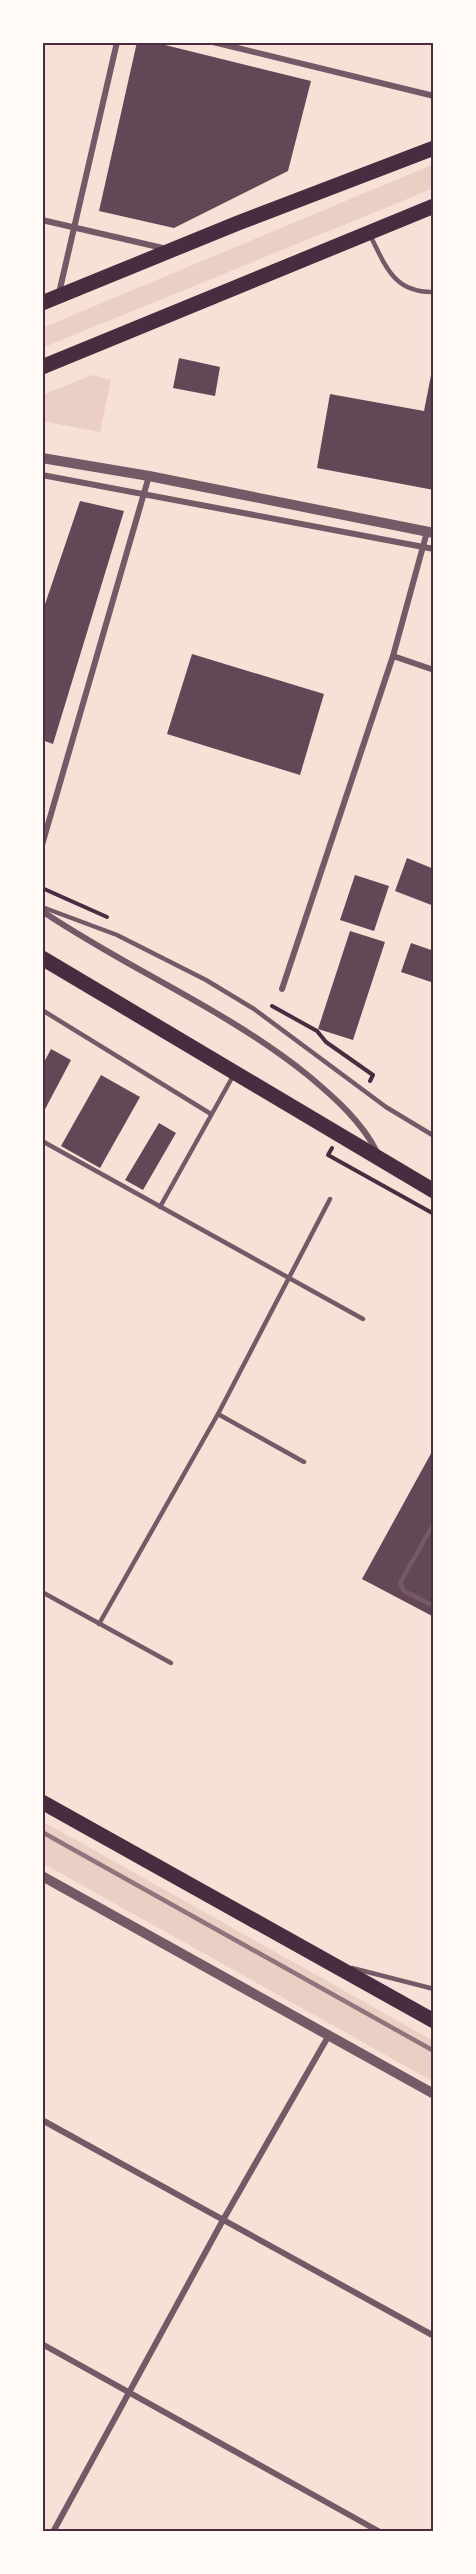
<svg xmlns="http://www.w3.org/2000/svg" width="476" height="2574" font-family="Rubik,sans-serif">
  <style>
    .green { fill: #ebcfc5 }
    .building { fill: #644757 }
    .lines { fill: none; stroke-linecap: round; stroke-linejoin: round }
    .path { stroke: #4a2c40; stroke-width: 4 }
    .service { stroke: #755966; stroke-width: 4.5 }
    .minor { stroke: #755966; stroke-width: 6 }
    .tertiary { stroke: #755966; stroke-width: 10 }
    .primary { stroke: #4a2c40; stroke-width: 15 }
    .rail { stroke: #8f747c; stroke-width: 4.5 }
    .neatline { fill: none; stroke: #4a2c40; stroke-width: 2 }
  </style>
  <rect width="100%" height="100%" fill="#f7e1d7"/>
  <!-- green -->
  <g class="green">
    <path d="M434,164V188L42,348V328Z"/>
    <path d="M92,375L111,380L100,432L42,421V395Z"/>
    <path d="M42,1821L434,2041V2082L42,1863Z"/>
  </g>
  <!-- building -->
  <g class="building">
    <path d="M137,42H153L311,81L288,171L174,228L99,211Z"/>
    <path d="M179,358L220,367L215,396L173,388Z"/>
    <path d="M433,365L434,490L317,468L330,394L424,411Z"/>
    <path d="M80,501L124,511L53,744L42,740V613Z"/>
    <path d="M192,654L324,694L300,775L167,734Z"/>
    <path d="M407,858L434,869V906L395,891Z"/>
    <path d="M355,875L389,886L374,931L340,920Z"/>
    <path d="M350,931L385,942L353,1040L318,1029Z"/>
    <path d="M411,943L434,951V983L401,972Z"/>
    <path d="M51,1049L71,1060L42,1115V1066Z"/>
    <path d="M101,1075L140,1097L100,1168L61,1146Z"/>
    <path d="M159,1123L176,1133L143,1190L125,1180Z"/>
    <path d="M434,1448V1617L362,1579Z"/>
  </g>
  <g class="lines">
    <!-- path -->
    <g class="path">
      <path d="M42,888L107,917"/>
      <path d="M272,1006L317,1031L326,1042L373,1075L370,1081"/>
      <path d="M332,1148L328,1155L434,1214"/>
    </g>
    <!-- service -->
    <g class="service">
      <path d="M370,235C386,267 394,293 434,292"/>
      <path d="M42,907L117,935L206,980L254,1009L386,1107L434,1136"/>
      <path d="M42,1010L211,1114"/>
      <path d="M42,1141L363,1319"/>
      <path d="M160,1207L233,1076"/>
      <path d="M218,1414L304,1462"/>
      <path d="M434,1523L400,1583L404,1591L434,1606"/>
      <path d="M42,1592L171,1663"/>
      <path d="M99,1624L218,1414L330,1199"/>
      <path d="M352,1968L434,1989"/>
    </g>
    <!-- minor -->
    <g class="minor">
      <path d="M213,42L434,96"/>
      <path d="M42,220L167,249"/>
      <path d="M59,293L117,42"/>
      <path d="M42,475L434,549"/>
      <path d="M393,656L434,670"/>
      <path d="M42,845L149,476"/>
      <path d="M42,911C129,970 228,1010 310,1077C335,1098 362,1122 377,1152"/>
      <path d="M282,989L393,656L427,532"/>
      <path d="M42,2120L434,2336"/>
      <path d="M42,2344L380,2532"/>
      <path d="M53,2532L223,2220L329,2035"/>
    </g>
    <!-- tertiary -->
    <g class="tertiary">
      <path d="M42,458L149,476L434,533"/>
      <path d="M42,1876L434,2094"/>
    </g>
    <!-- primary -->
    <g class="primary">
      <path d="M42,303L238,223L434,148"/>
      <path d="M42,367L434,206"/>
      <path d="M42,958L434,1191"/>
      <path d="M42,1802L434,2021"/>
    </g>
    <!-- rail -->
    <path class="rail" d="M42,1832L434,2051"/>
  </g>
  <!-- border -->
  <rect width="476" height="2574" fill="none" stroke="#fffaf5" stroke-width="87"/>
  <rect x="44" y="44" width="388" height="2486" class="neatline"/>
</svg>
